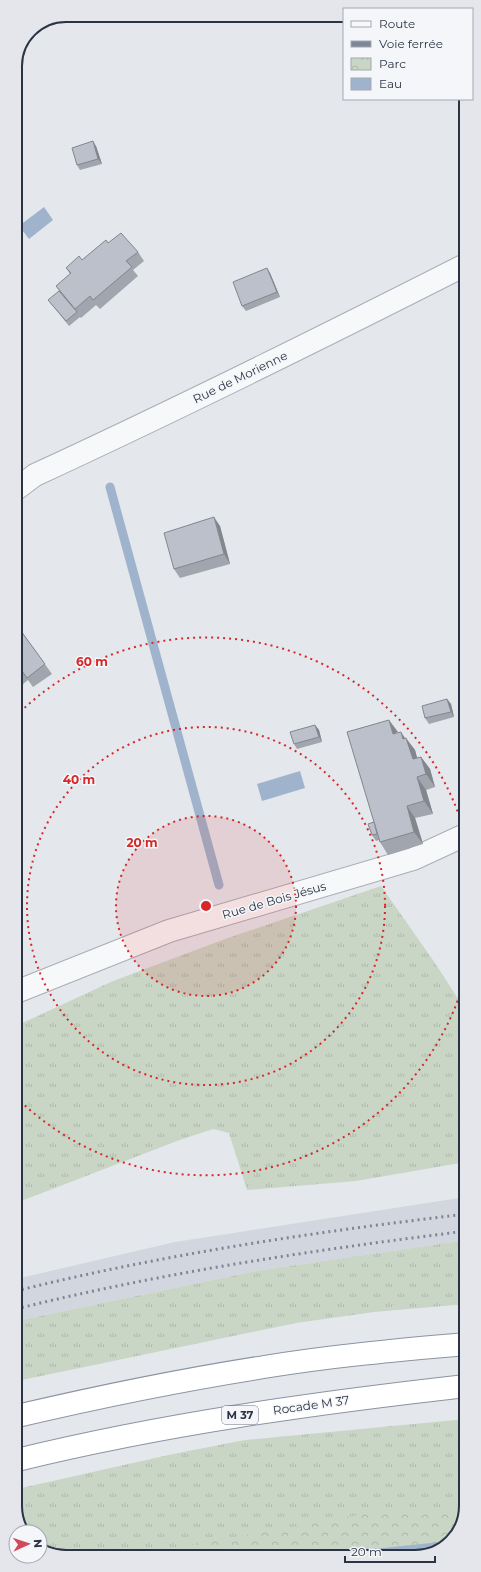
<svg xmlns="http://www.w3.org/2000/svg" width="481" height="1572" font-family="Montserrat,sans-serif">
  <style>
    .built { fill: #d2d6de }
    .grass { fill: url(#grass-tufts) }
    .park { fill: url(#park-crowns) }
    .water { fill: #9fb4cc }
    .lines { fill: none; stroke-linecap: round; stroke-linejoin: round }
    .stream { stroke: #9fb4cc; stroke-width: 9 }
    .minor-casing { stroke: #a9aeb7; stroke-width: 24 }
    .highway-casing { stroke: #8b94a3; stroke-width: 24 }
    .minor { stroke: #f7f8fa; stroke-width: 22 }
    .highway { stroke: #fff; stroke-width: 22 }
    .rail { stroke: #7d8696; stroke-width: 3; stroke-dasharray: 2 4; stroke-linecap: butt }
    .wall { fill: #a1a5ae }
    .shaded-wall { fill: #83868d }
    .building { fill: #bbc0ca; stroke: #83868d }
    .ring { fill: none; stroke: #d62828; stroke-width: 2; stroke-dasharray: 2 4 }
    .labels { text-anchor: middle; dominant-baseline: central; stroke-width: 3; stroke-linejoin: round; paint-order: stroke }
    .shield { fill: #f4f6f9; stroke: #676e7b; stroke-width: 1 }
    .shield-label { font-size: 11px; font-weight: bold; fill: #2b3445 }
    .street-label { font-size: 12px; fill: #2b3445; stroke: #f4f6f9 }
    .rim { fill: none; stroke: #2b3445; stroke-width: 2 }
    .centre { fill: #d62828; stroke: #f4f6f9; stroke-width: 2 }
    .ring-label { font-size: 12px; text-anchor: middle; font-weight: bold; fill: #d62828; stroke: #f4f6f9; stroke-width: 3; stroke-linejoin: round; paint-order: stroke }
  </style>
  <defs>
    <pattern id="grass-tufts" width="24" height="20" patternUnits="userSpaceOnUse"><rect width="24" height="20" fill="#c9d6c5"/><path d="M3 7l-1-3M5 7V3M7 7l1-3M15 17l-1-3M17 17v-4M19 17l1-3" fill="none" stroke="#adb8ab"/></pattern>
    <pattern id="park-crowns" width="20" height="18" patternUnits="userSpaceOnUse"><rect width="20" height="18" fill="#c9d6c5"/><path d="M2 6a3 3 0 1 1 6 0M12 15a3 3 0 1 1 6 0" fill="none" stroke="#adb8ab"/></pattern>
  </defs>
  <rect width="100%" height="100%" fill="#e4e7ec"/>
  <!-- built -->
  <path class="built" d="M466,1197V1240L256,1271L16,1321V1279L175,1242Z"/>
  <!-- grass -->
  <g class="grass">
    <path d="M381,886L435,963L464,1008H465L466,1162L356,1181L247,1190L229,1133L213,1129L177,1141L16,1203V1026L113,981L225,939Z"/>
    <path d="M466,1240V1304L374,1312L296,1323L17,1381L16,1321L256,1271Z"/>
    <path d="M466,1419V1507L455,1537L329,1550L289,1556L62,1557L40,1548V1532H25L17,1519V1489L173,1454L245,1440Z"/>
  </g>
  <!-- park -->
  <path class="park" d="M465,1508L455,1537L428,1555L122,1557L365,1514Z"/>
  <!-- water -->
  <g class="water">
    <path d="M44,207L53,220L29,239L19,226Z"/>
    <path d="M300,771L305,788L262,801L257,784Z"/>
    <path d="M450,1541L428,1555L289,1556L329,1550L383,1548Z"/>
  </g>
  <g class="lines">
    <!-- stream -->
    <path class="stream" d="M110,487L219,885"/>
    <defs>
      <g id="minor">
        <path d="M15,490L35,475C180,408 323,337 465,265"/>
        <path d="M16,992L169,931L413,859L465,835"/>
      </g>
      <g id="highway">
        <path d="M17,1416C98,1397 181,1380 264,1367C331,1356 398,1350 466,1344"/>
        <path d="M17,1460C164,1424 315,1403 466,1386"/>
      </g>
    </defs>
    <!-- minor casing -->
    <use href="#minor" class="minor-casing"/>
    <!-- highway casing -->
    <use href="#highway" class="highway-casing"/>
    <!-- minor -->
    <use href="#minor" class="minor"/>
    <!-- highway -->
    <use href="#highway" class="highway"/>
    <!-- rail -->
    <g class="rail">
      <path d="M16,1291C164,1254 315,1232 466,1214"/>
      <path d="M16,1309C164,1272 315,1250 466,1231"/>
    </g>
  </g>
  <!-- wall -->
  <g class="wall">
    <path d="M96,146L102,164L80,170L77,165Z"/>
    <path d="M106,240L108,243L138,252L144,261L133,270L138,276L100,309L96,305L81,318L80,317L69,326L48,300L60,292L56,286L70,274L66,268L82,260Z"/>
    <path d="M267,268L270,273L280,297L246,311L242,306Z"/>
    <path d="M220,526L230,564L180,578L174,569Z"/>
    <path d="M21,631L52,674L33,687L28,680L16,690V635Z"/>
    <path d="M447,699L451,704L454,717L429,724L425,718Z"/>
    <path d="M315,725L319,730L322,742L297,749L294,744Z"/>
    <path d="M398,733L405,738L415,750L417,758L421,757L430,769L435,787L426,790L433,814L415,818L423,844L388,855L380,842L379,840L376,841L372,835Z"/>
  </g>
  <!-- shaded-wall -->
  <g class="shaded-wall">
    <path d="M93,141L96,146L102,164L98,159Z"/>
    <path d="M267,268L270,273L280,297L277,292Z"/>
    <path d="M214,517L220,526L230,564L224,554Z"/>
    <path d="M447,699L451,704L454,717L451,712Z"/>
    <path d="M389,720L398,732L393,734Z"/>
    <path d="M315,725L319,730L322,742L319,737Z"/>
    <path d="M401,732L407,741L406,738L415,750L421,772L413,759L403,739Z"/>
    <path d="M421,757L430,769L435,787L426,774Z"/>
    <path d="M417,777L426,790L433,814L424,801Z"/>
    <path d="M407,806L415,818L423,844L414,832Z"/>
  </g>
  <!-- building -->
  <g class="building">
    <path d="M93,141L98,159L77,165L72,148Z"/>
    <path d="M464,147V158L461,157Z"/>
    <path d="M121,233L138,252L126,261L132,267L93,300L90,296L75,309L56,286L71,273L66,268L79,256L82,260L106,240L108,243Z"/>
    <path d="M267,268L277,292L242,306L233,282Z"/>
    <path d="M59,291L77,312L66,321L48,300Z"/>
    <path d="M214,517L224,554L174,569L164,533Z"/>
    <path d="M21,631L45,664L27,678L22,671L16,676V635Z"/>
    <path d="M447,699L451,712L425,718L422,706Z"/>
    <path d="M389,720L393,734L401,732L403,739L406,738L413,759L421,757L426,774L417,777L424,801L407,806L414,832L380,842L347,732Z"/>
    <path d="M315,725L319,737L294,744L290,732Z"/>
    <path d="M374,822L377,834L372,835L368,824Z"/>
  </g>
  <!-- distance rings -->
  <circle cx="206" cy="906" r="90" fill="#d62828" fill-opacity=".12"/>
  <g class="ring">
    <circle cx="206" cy="906" r="90"/>
    <circle cx="206" cy="906" r="179"/>
    <path d="M465 978A269 269 0 0 1 17 1098M16 716A269 269 0 0 1 465 834"/>
  </g>
  <g class="labels">
    <!-- shield labels -->
    <rect class="shield" x="222" y="1406" width="36" height="18" rx="3"/>
    <g class="shield-label">
      <text x="240" y="1415">M 37</text>
    </g>
    <!-- street labels -->
    <g class="street-label">
      <text transform="translate(240 377) rotate(-26)">Rue de Morienne</text>
      <text transform="translate(274 900) rotate(-16)">Rue de Bois Jésus</text>
      <text transform="translate(311 1405) rotate(-8)">Rocade M 37</text>
    </g>
  </g>
  <!-- crop -->
  <path d="M0 0H481V1572H0ZM66 22H415A44 44 0 0 1 459 66V1506A44 44 0 0 1 415 1550H66A44 44 0 0 1 22 1506V66A44 44 0 0 1 66 22Z" fill="#e4e6eb" fill-rule="evenodd"/>
  <path class="rim" d="M66 22H415A44 44 0 0 1 459 66V1506A44 44 0 0 1 415 1550H66A44 44 0 0 1 22 1506V66A44 44 0 0 1 66 22Z"/>
  <circle cx="206" cy="906" r="6" class="centre"/>
  <g class="ring-label">
    <text x="92" y="666">60 m</text>
    <text x="79" y="784">40 m</text>
    <text x="142" y="847">20 m</text>
  </g>
  <!-- legend -->
  <rect x="343" y="8" width="130" height="92" fill="#f4f6f9" stroke="#a4a8b1"/>
  <rect x="351" y="21" width="20" height="6" fill="#f7f8fa" stroke="#a4a8b1"/>
  <text x="379" y="28" font-size="12" fill="#2b3445">Route</text>
  <rect x="351" y="41" width="20" height="6" fill="#7d8696" stroke="#a4a8b1"/>
  <text x="379" y="48" font-size="12" fill="#2b3445">Voie ferrée</text>
  <rect x="351" y="58" width="20" height="12" fill="url(#park-crowns)" stroke="#a4a8b1"/>
  <text x="379" y="68" font-size="12" fill="#2b3445">Parc</text>
  <rect x="351" y="78" width="20" height="12" fill="#9fb4cc" stroke="#a4a8b1"/>
  <text x="379" y="88" font-size="12" fill="#2b3445">Eau</text>
  <!-- north arrow -->
  <g transform="translate(28 1544) rotate(87)"><circle r="19" fill="#f4f6f9" stroke="#a4a8b1"/>
  <path d="M0-3L7 15L0 10L-7 15Z" fill="#d1495b"/>
  <text y="-6" font-size="11" font-weight="bold" text-anchor="middle" fill="#2b3445">N</text>
  </g>
  <!-- scale -->
  <path d="M345 1556v6h90v-6" fill="none" stroke="#2b3445" stroke-width="2"/>
  <text x="351" y="1556" font-size="12" fill="#2b3445" stroke="#f4f6f9" stroke-width="3" paint-order="stroke">20 m</text>
</svg>
